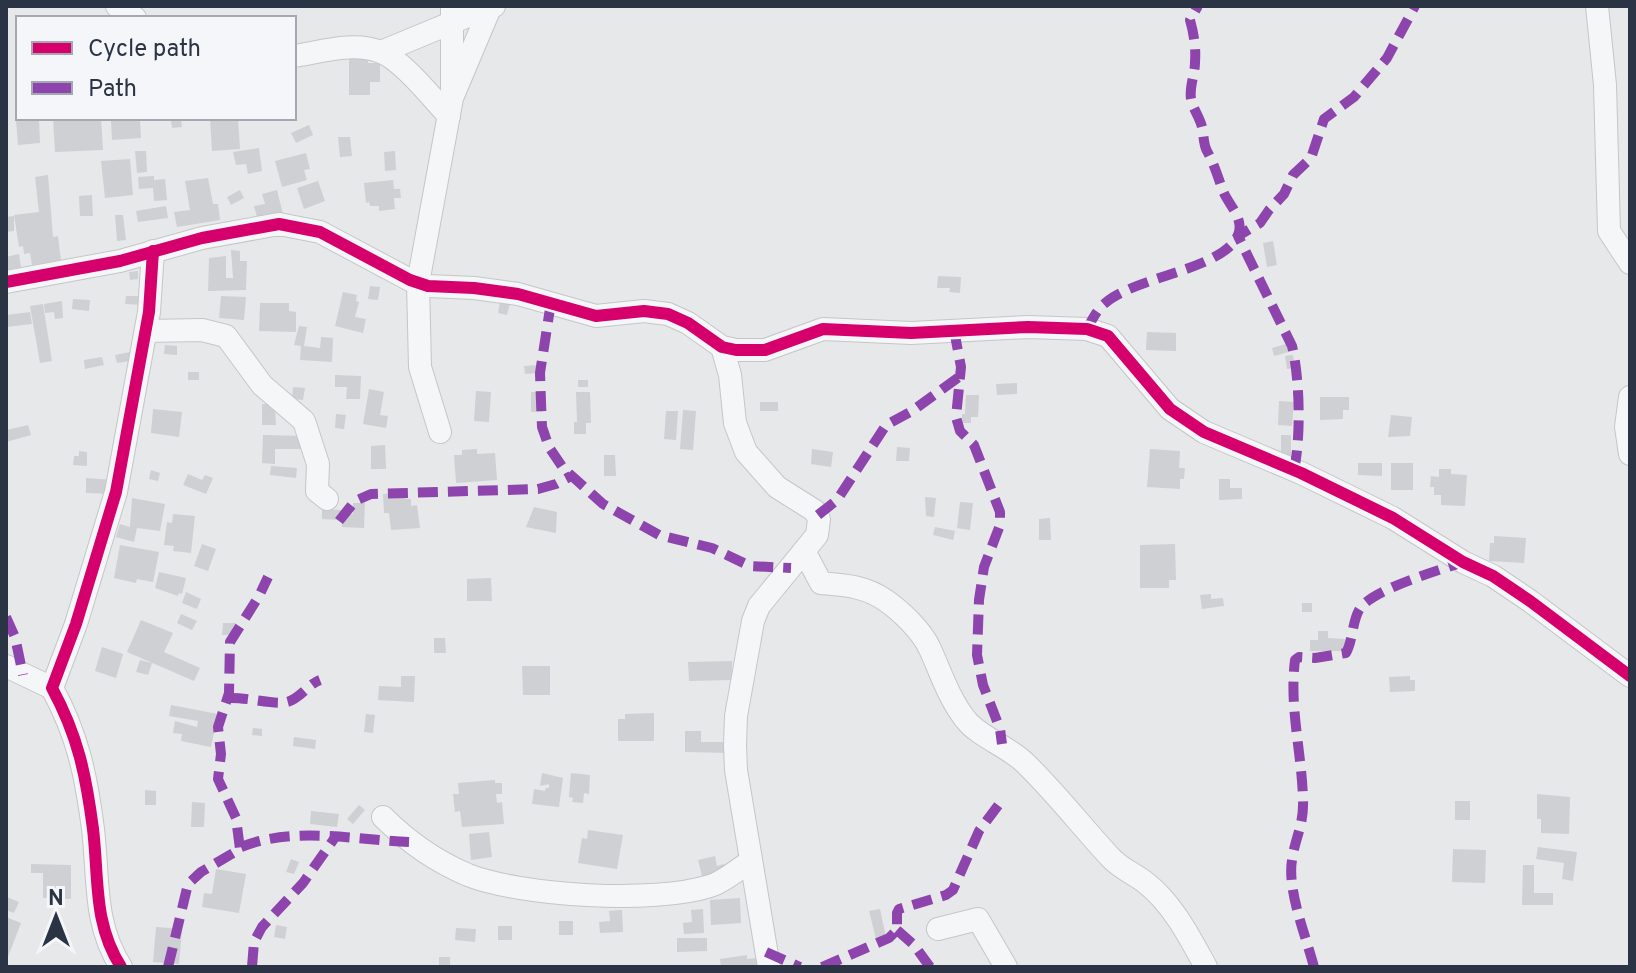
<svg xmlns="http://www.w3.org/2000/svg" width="1636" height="973" font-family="Overpass,sans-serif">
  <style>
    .building { fill: #ced0d3 }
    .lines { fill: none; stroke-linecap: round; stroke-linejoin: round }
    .minor-casing { stroke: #c4c6c8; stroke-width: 24 }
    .minor { stroke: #f5f6f7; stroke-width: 22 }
    .quiet { stroke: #8e44ad; stroke-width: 10; stroke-dasharray: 20 10; stroke-linecap: butt }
    .cycleway-casing { stroke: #f4f6f9; stroke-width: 17 }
    .cycleway { stroke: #d6006c; stroke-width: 12 }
  </style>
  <rect width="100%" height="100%" fill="#e6e8ea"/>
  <!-- building -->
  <g class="building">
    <path d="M349,58H368V63H380V82H370V95H349Z"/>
    <path d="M53,118H101L103,150L55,152Z"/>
    <path d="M210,118H238L240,149L212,151Z"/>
    <path d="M39,119L40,143L18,145L16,120Z"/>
    <path d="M140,119L141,138L112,140L111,121Z"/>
    <path d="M181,120L182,127L172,128L171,121Z"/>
    <path d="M309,125L313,135L296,143L291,133Z"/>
    <path d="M338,137H350L352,156L340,157Z"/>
    <path d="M259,148L262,171L248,174L246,164L236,165L233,152Z"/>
    <path d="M135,151H146L147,172L137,173Z"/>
    <path d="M395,151L396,170L385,171L384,152Z"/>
    <path d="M306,153L310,169L304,170L307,180L282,187L275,161Z"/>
    <path d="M130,159L133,195L105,198L101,161Z"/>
    <path d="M48,175L53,237L58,236L61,261L32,265L30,253L24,254L23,246L19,247L14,215L39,212L35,177Z"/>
    <path d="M154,176V180L165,179L167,200L154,201L153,188L139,189L138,177Z"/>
    <path d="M208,178L213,204H218L220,220L177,227L174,212L190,210L185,181Z"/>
    <path d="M393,180L394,189H400L401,198H394L395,209L379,211V206H370L369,202L366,203L364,183Z"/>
    <path d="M318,181L325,201L304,209L297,188Z"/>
    <path d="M240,190L244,198L231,205L227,197Z"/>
    <path d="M277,190L283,214L268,218L267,214L257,217L254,206L265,204L262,194Z"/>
    <path d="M92,195L93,216H80L79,196Z"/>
    <path d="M166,206L168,218L138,222L136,211Z"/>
    <path d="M115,215H123L126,240L117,241Z"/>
    <path d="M14,216V231L6,232V217Z"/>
    <path d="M1273,241L1277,265L1267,267L1263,243Z"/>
    <path d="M231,250L240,251V261H247L246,290L208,291L209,258L226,256V278H233Z"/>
    <path d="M19,254L21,267L6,270V257Z"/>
    <path d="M138,271V279L130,280L129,272Z"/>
    <path d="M938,276L961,277L960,293L949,292L950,288H937Z"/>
    <path d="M370,286L380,287L378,300L368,299Z"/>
    <path d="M343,292L357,295L356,301L359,302L355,317L366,319L363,333L335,326Z"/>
    <path d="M126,296H145L144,305L125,304Z"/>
    <path d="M221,296L246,297L244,320L219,318Z"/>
    <path d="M73,299L90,300L89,311L72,309Z"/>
    <path d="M62,301L63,318L55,319L54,312L45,313L44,304Z"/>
    <path d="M500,301L510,303L507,315L498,313Z"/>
    <path d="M260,303H289V311L296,312V332L259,331Z"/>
    <path d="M43,304L52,361L40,363L30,306Z"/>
    <path d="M30,312L32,324L6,327V315Z"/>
    <path d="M299,326L307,327L304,346L320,348L321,337L333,338L332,362L300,360L301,346L294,345Z"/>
    <path d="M1147,332L1176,333V351L1146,350Z"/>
    <path d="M1289,343L1292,351L1274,356L1272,348Z"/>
    <path d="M165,345L177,346V355L164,354Z"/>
    <path d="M135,351L136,360L117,363L115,355Z"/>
    <path d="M1293,355L1295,368L1287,369L1285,356Z"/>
    <path d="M102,357L104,365L85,369L84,360Z"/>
    <path d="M538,365V373L525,374L524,366Z"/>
    <rect x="188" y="372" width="11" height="8"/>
    <path d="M335,375L361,376L360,399H346L347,387H335Z"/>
    <rect x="578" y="380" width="10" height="7"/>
    <path d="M1017,383V394L997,395L996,384Z"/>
    <path d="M293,387L305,388L303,400L292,399Z"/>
    <path d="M369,389L384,392L380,415L388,416L386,428L363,424Z"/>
    <path d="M476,391L491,392L489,422L474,421Z"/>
    <path d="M531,392H544L543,412H531Z"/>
    <path d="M576,392H590L591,423H586V434H574V422H577Z"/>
    <path d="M966,395H979L978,417H971V423H962V414H965Z"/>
    <path d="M1320,397H1349V410H1343V419L1320,420Z"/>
    <path d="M1279,401L1294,402L1292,426L1278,425Z"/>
    <rect x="760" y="402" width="18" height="9"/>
    <path d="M262,404H275L276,425H262Z"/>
    <path d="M153,409L182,412L179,437L151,433Z"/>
    <path d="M683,410L696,411L693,450L680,449Z"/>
    <path d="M666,411H678L676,440L664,439Z"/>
    <path d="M336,414L346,415L344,429L335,428Z"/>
    <path d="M1391,415L1412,417L1410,436L1388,437Z"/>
    <path d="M28,425L31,435L6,442V430Z"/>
    <path d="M263,435L306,436V449H275V464L262,463Z"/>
    <rect x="1281" y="435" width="10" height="20"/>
    <path d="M385,445L386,469H371V446Z"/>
    <path d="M897,447L910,448L909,461H896Z"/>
    <path d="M477,449V454L495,453L497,480L456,483L454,455H462V450Z"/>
    <path d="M812,449L833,452L831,467L811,464Z"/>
    <path d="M1150,449L1180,451L1179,468H1185L1184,479H1180V489L1147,487Z"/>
    <path d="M79,451L87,452V466L73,465L74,456H79Z"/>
    <path d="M604,455H615L616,476H604Z"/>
    <path d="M1358,463H1382V476L1358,475Z"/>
    <rect x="1391" y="463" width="22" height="27"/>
    <path d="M271,466L297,468L296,478L270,475Z"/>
    <path d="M1439,469H1451V474L1467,475L1465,506L1441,505V495H1434V487H1430L1431,476L1439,477Z"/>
    <path d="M151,470L160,473L158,481L149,479Z"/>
    <path d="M188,474L202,480L205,475L213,478L206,494L183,485Z"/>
    <path d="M86,478L114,480L113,494L86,493Z"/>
    <path d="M1219,479H1230V488H1242V499L1219,500Z"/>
    <path d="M397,493L400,497L405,496V499H411V506L417,505L420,528L391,530L389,513H384L383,494Z"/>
    <path d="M925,497L936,498L934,517L926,516Z"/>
    <path d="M132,498L165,504L160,531L137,528L134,542L116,537L120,524L130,527Z"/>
    <path d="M960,502L973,503L970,530L957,528Z"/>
    <path d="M353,503H365L364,528L342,527L343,514H353Z"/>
    <path d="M534,507L557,512L556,533L526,527Z"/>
    <path d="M322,509L341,510L340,520L322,519Z"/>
    <path d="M173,514L195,516L191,553L173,551L174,546L164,545L167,522L172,523Z"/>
    <path d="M1050,518L1051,540H1039V519Z"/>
    <path d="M935,527L955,531L953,540L933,535Z"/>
    <path d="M1494,536L1526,538L1524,563L1489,561L1490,543H1494Z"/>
    <path d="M202,544L216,549L208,571L194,566Z"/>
    <path d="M1175,544L1176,580H1169V588H1140V545Z"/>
    <path d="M120,545L159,552L153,582L137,579L136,583L114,578Z"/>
    <path d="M159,572L186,578L182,594L179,593L178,596L155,588Z"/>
    <path d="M491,578L492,601H467V579Z"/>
    <path d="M186,592L201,599L197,609L182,603Z"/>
    <path d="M1211,594V599L1223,598L1224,606L1202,609L1200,595Z"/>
    <rect x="1302" y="603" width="10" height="9"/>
    <path d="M181,614L197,621L192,630L177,623Z"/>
    <path d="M141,620L173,633L164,652L200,668L194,681L127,652Z"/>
    <path d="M223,623H236V635H222Z"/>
    <path d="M1318,631H1328V638L1345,639V651H1310V640H1318Z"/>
    <path d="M434,638H445L446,653H434Z"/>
    <path d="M102,647L123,654L116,678L95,671Z"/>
    <path d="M140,660L152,663L148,675L136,672Z"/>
    <path d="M732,661V680L689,681L688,662Z"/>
    <path d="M522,666H550V695H523Z"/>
    <path d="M401,676H415L414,702L378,700L379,686L401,687Z"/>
    <path d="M1410,676V680H1415V691L1390,692L1389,677Z"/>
    <path d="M171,705L218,714L211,747L181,741L182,734L173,733L175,721L197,727L198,721L169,716Z"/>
    <path d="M654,713V741H618V719H625V714Z"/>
    <path d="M366,714L375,715L373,733L364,732Z"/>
    <path d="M253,728L262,729V736L252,735Z"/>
    <path d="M685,731H701V742H730V753L685,752Z"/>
    <path d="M294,737L316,740L315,749L293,746Z"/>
    <path d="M542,773L563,778L559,807L532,804L534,789L545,791L546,788H549V784L540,786Z"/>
    <path d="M571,773L590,775L589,794L584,793L583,803L572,802L573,798L569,797Z"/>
    <path d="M495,780V783H502V794H496L497,803L502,802L504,824L462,827L460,811L455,812L453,794H459L458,783Z"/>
    <path d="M145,790L156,791V805H145Z"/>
    <path d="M1537,794L1570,797L1569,834L1541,833V819H1537Z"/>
    <rect x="1455" y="801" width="15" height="19"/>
    <path d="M192,802L205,803L204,827H191Z"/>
    <path d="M359,805L365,810L353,824L347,819Z"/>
    <path d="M311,811L339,814L337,827L310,824Z"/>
    <path d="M588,830L623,835L617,869L578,863L582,838L587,839Z"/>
    <path d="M489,832L492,857L471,860L469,834Z"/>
    <path d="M1538,847L1577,852L1573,881L1562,879L1564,863L1536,859Z"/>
    <path d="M1453,849L1486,850L1485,883L1452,882Z"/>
    <path d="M715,856L717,866L724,864L727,878L704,884L698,860Z"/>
    <path d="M291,859L299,862L294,874L286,872Z"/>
    <path d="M31,864L71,865V899L43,898V873H31Z"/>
    <path d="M1523,865H1534V893H1553V905H1522Z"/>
    <path d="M216,869L246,874L239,913L202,907L204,893L212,894Z"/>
    <path d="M7,897L19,902L14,913L6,910Z"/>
    <path d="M740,898L741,923L711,925L710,900Z"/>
    <path d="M703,909L704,933L684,934L683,923L692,922L691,910Z"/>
    <path d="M880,909L886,937L876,939L869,911Z"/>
    <path d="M622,910L623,932L600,933L599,922L610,921L609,911Z"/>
    <path d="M6,917L21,923L6,962Z"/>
    <rect x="559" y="921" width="14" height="14"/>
    <path d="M276,925L287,927L285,939L274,937Z"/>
    <rect x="498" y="926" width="14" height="14"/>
    <path d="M156,927L182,929L179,964L153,962Z"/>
    <path d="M456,928L476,929L475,942L455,940Z"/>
    <path d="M677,938H707V951L677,952Z"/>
    <path d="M747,955V959L756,958L757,967H721L720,959Z"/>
    <rect x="439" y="957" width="11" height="10"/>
  </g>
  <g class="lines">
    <defs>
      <g id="minor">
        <path d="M117,6L135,18"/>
        <path d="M452,6V89"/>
        <path d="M1597,6L1605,85L1609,231L1630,263"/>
        <path d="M381,52L492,6"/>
        <path d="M294,56C321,52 354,41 381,52C402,60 433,99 449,116"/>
        <path d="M6,282L120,261L202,238L279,224L320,232L410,280L428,286L474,288L518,294L596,316L644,311L668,314L688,323L722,347L736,350H765L823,329L911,333L1028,327L1087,329L1108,336L1170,409L1204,432L1301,473L1393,518L1463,562L1493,576L1530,601L1630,676"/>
        <path d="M146,331L202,330L226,336L262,385L304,421L318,464L317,491L327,499"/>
        <path d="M722,347L730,375L735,423L746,452L777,487L815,511L819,519L817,535L759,606L753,621L736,716L735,745L736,770L769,967"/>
        <path d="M1630,397L1626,427L1630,454"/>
        <path d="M440,432L420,367L418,283L452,98L490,8L494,6"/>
        <path d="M804,551L821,583C844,585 865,586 885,600C901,611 922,631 930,649C941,673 949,699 966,720C978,736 1009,747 1025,763C1056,793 1082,827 1111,858C1121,869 1135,874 1146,883C1173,904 1190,938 1206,967"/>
        <path d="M6,666L52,688"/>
        <path d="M383,817C408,842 435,861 468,875C522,896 654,904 710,886C724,882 738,869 751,861"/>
        <path d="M938,929L978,919L1006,967"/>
        <path d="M121,967C93,923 99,879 93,829C86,775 78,736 52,688L76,624L116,492L149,312L153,251"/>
      </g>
    </defs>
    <!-- minor casing -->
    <use href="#minor" class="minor-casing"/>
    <!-- minor -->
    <use href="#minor" class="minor"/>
    <!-- quiet -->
    <g class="quiet">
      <path d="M551,302L540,373L541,402L542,427L549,447L563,468L603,504L659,535L712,548L750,566L791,568"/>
      <path d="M1087,329C1092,320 1097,310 1104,304C1135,276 1223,270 1238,235C1245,219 1228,204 1223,191C1218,177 1214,164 1207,151C1203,144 1204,135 1202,127C1200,118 1193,109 1191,99C1189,87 1195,75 1195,62C1196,48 1194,34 1190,20L1198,6"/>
      <path d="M954,330L961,367L956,417L960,431L974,445L1000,512V525L984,567L979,600L977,655L983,685L1000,729L1002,744"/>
      <path d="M1294,470C1301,438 1300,379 1292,346L1238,236L1260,223L1269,210L1284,194L1293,175L1311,158L1324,119L1354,97L1387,58L1415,6"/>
      <path d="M818,515L837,500L886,425L912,411L959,377"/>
      <path d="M339,521L355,501L371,494L538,489L556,484L571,476"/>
      <path d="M6,617L15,637L23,675"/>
      <path d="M228,698C247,697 274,705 287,702C300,699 307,685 320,680"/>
      <path d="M241,847C293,826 355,840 409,842"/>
      <path d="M897,930L914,945L930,967"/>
      <path d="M766,952L800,967"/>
      <path d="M168,967L188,884L201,872L240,849L236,818L218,779L221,754L218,727L229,693L230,642L259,596L268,577"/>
      <path d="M252,967L254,942L262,927L303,883L336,836"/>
      <path d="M822,967L889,938L897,930V913L899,909L946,895L953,890L979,831L1000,803"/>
      <path d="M1314,967C1306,936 1287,891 1292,860C1295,838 1304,825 1303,800C1302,753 1289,708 1295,660L1299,657L1315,658L1346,653C1353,640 1352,623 1359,610C1370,590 1440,570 1463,562"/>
    </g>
    <defs>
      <g id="cycleway">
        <path d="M6,282L120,261L202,238L279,224L320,232L410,280L428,286L474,288L518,294L596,316L644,311L668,314L688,323L722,347L736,350H765L823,329L911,333L1028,327L1087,329L1108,336L1170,409L1204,432L1301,473L1393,518L1463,562L1493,576L1530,601L1630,676"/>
        <path d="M121,967C93,923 99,879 93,829C86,775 78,736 52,688L76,624L116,492L149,312L153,251"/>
      </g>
    </defs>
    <!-- cycleway casing -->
    <use href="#cycleway" class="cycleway-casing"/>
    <!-- cycleway -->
    <use href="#cycleway" class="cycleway"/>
  </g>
  <!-- border -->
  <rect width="1636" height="973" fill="none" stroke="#2b3445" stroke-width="16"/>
  <!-- legend -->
  <rect x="16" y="16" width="280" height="104" fill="#f4f6f9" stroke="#a4a8b1" stroke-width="2"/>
  <rect x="32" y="42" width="40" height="12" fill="#d6006c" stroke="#a4a8b1" stroke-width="2"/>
  <text x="88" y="56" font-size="24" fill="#2b3445">Cycle path</text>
  <rect x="32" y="82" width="40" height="12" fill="#8e44ad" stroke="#a4a8b1" stroke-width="2"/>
  <text x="88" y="96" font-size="24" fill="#2b3445">Path</text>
  <!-- north arrow -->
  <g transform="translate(56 917)" stroke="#f4f6f9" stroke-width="6" paint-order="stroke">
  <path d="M0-6L14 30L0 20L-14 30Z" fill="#2b3445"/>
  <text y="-12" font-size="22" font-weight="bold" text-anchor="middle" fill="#2b3445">N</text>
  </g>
</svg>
